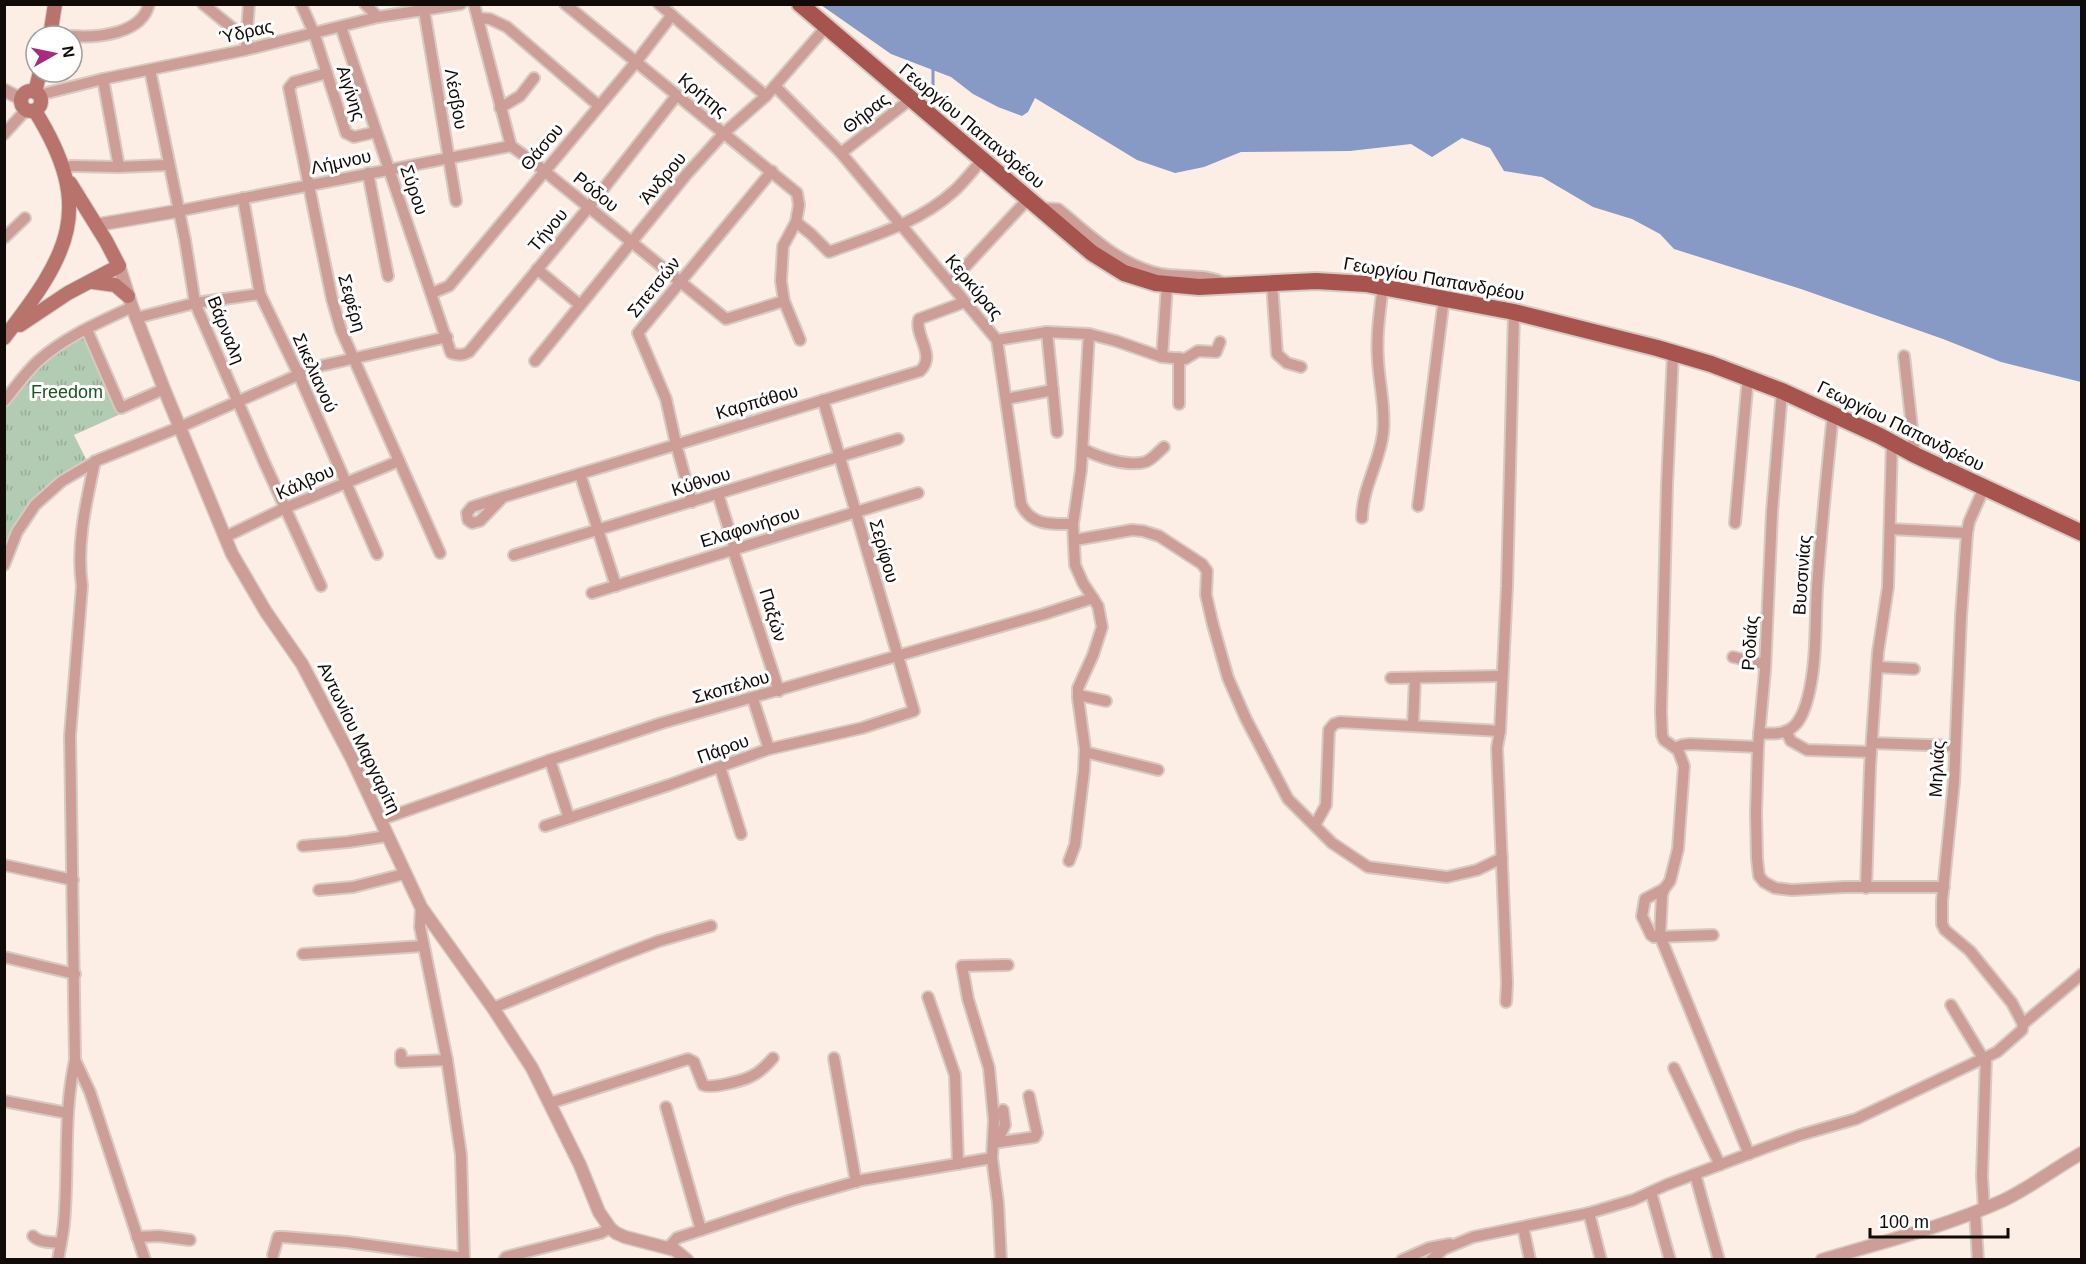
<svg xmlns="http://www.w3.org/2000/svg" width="2086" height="1264" font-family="Helvetica,sans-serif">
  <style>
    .park { fill: url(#park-tufts) }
    .water { fill: #869ac5 }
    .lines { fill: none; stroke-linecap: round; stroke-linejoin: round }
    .stream { stroke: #869ac5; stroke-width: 3 }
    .minor-casing { stroke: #d7cac2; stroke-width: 14 }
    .tertiary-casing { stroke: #d7cac2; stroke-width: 15 }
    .secondary-casing { stroke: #d7cac2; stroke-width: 16 }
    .primary-casing { stroke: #d7cac2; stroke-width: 20 }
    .minor { stroke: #cd9d97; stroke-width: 10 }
    .tertiary { stroke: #cd9d97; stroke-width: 12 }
    .secondary { stroke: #b7736c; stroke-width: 14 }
    .primary { stroke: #a6544d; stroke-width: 16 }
    .labels { text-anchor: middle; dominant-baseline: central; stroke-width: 6; stroke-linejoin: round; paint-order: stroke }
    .street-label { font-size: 18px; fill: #110b08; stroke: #fff }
    .park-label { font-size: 18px; fill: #1b5323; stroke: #fff }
  </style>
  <defs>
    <pattern id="park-tufts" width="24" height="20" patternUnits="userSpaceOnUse" patternTransform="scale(1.5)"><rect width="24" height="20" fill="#b2cbb3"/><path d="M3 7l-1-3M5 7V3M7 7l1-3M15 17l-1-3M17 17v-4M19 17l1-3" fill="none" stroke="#98ad98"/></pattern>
  </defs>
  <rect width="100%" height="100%" fill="#fdeee5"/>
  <!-- park -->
  <path class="park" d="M87,330L120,407L152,394L154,399L74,435L89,465L48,492L10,547L5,545V401L36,363Z"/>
  <!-- water -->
  <path class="water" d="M821,5H2081V382L2001,362L1943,339L1801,289L1674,249L1660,234L1632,219L1593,207L1542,177L1504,171L1490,148L1462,138L1432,157L1411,144L1350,151L1241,152L1204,167L1175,173L1137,160L1035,98L1028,112L1022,116L998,107L973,94L951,77L891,54Z"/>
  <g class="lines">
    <!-- stream -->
    <path class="stream" d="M923,100L933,86V69"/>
    <defs>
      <g id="minor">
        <path d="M203,4L246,39"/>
        <path d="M301,4L314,33L346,133L354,137L376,132"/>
        <path d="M365,4L378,17"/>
        <path d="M474,4L511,146L532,161L726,319L784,301"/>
        <path d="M565,4L797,193L799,205L796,222L783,246L781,281L784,301L800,340"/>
        <path d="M659,4L766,96"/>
        <path d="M428,5L424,10L456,201"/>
        <path d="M478,18L490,19L507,27L599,106"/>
        <path d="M341,27L451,353C458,355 462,356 469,352L589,207L677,95"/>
        <path d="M72,36C98,38 142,34 149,4"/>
        <path d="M246,44L249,4"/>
        <path d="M150,70L185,240L195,303L265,464L321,586"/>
        <path d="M327,73L294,82L289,88L332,299L341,330L440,553"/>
        <path d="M103,79L119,167"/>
        <path d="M775,86L841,153L997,340L1021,504C1031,526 1052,524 1073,524"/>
        <path d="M39,95L103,79L245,50L378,17L461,4"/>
        <path d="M500,108L520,96L534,78"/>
        <path d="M4,134L26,110"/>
        <path d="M841,153L911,99"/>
        <path d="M71,166L119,167L168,165"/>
        <path d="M368,173L388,276"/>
        <path d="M243,198L260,294L299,375L377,554"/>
        <path d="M1040,208L1058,209L1063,213C1093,238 1122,266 1161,274C1183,278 1206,273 1225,284"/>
        <path d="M178,211L511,146"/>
        <path d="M796,222L811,234L829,252C872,236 919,223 954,191C964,182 973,170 982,160"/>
        <path d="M4,238L25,218"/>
        <path d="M537,269L580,305"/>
        <path d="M950,283L1028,199"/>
        <path d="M1272,283L1277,354L1287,363L1301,367"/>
        <path d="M432,293L449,286L636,62L672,15"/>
        <path d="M136,318L195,303L260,294"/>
        <path d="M87,330L121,408L164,389"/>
        <path d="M1047,332L1057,432"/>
        <path d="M1089,334L1116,341L1162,357L1185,359L1198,351L1216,352L1220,342"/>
        <path d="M997,340L1047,332L1089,334L1081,470L1073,524L1075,565L1083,583L1098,606L1102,627L1093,655L1078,688V698L1085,749L1084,771L1075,845L1069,861"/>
        <path d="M1673,353L1667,485L1661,712L1662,735L1664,740L1678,750L1684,766L1678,849L1670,881L1664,889L1662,895L1660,936L1749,1154"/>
        <path d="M1904,356L1915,455"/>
        <path d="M1162,357L1167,285"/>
        <path d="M535,361L686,175L724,133L766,96L826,27"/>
        <path d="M1782,391L1772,512L1765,670L1758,747L1756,813L1757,859L1759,876L1764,882L1775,888L1792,890L1845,887H1944"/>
        <path d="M1006,399L1053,390"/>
        <path d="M4,401C15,388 25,373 38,361C64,337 100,322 132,307"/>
        <path d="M1179,404V358"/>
        <path d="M1083,449C1098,457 1127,467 1145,462C1152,460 1158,452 1164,447"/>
        <path d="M95,461C86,503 76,544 82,586L70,736L75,1060L90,1092L145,1260"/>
        <path d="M580,474L616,586"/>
        <path d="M1984,488L1969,522L1967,533L1961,616L1954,782L1942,901V924L1945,930L1970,951L2012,1003L2023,1024"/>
        <path d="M718,494L735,549"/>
        <path d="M503,497L480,521L472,523L468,520L467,513L472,507L503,497L920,371C937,355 914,336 919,319L965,302"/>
        <path d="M692,502L676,444L666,399L638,333L772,171"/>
        <path d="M1418,506L1444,298"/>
        <path d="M1362,518C1362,488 1380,462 1383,433C1386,409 1379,384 1378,360C1376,335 1380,310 1383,286"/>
        <path d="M1735,523L1748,377"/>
        <path d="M1890,529L1967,533"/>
        <path d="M225,537L285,508L399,461"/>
        <path d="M1075,540L1132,530L1143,531L1159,536L1202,564L1207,571L1206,595L1213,625L1228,678L1246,719L1288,799L1332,843L1368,867L1447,877L1477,870L1502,858"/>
        <path d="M733,550L779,691"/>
        <path d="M514,555L898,439"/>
        <path d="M4,565L17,532L35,505L62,481L98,460L180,427L316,367L447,337"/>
        <path d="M592,593L918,493"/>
        <path d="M1733,657L1765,664"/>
        <path d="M1877,667L1914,669"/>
        <path d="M1391,678L1501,676"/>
        <path d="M1078,695L1106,701"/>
        <path d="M753,699L769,749"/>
        <path d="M1413,726L1415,678"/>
        <path d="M1786,731L1791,741L1807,750L1871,752"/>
        <path d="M1759,733C1771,734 1785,735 1794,726C1801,720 1806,706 1808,697C1817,662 1815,624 1817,588C1821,530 1827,472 1833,414"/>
        <path d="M1872,743L1955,746"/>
        <path d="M1675,748L1682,745L1690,744L1758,747"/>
        <path d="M1085,752L1158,770"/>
        <path d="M550,760L569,818"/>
        <path d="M720,767L741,834"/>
        <path d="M380,820L550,760L662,723L1044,614L1093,598"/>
        <path d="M1315,825L1326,805L1329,730L1334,724L1340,722L1500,731"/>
        <path d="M545,826L669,785L769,749L862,728L914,711L823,400"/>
        <path d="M303,846L348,842L387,836"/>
        <path d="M4,865L73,880"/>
        <path d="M1866,888L1870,767L1878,652L1888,587L1892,441"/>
        <path d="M1664,889L1645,899L1642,916L1651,935L1654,937L1713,935"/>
        <path d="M319,890L353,887L404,874"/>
        <path d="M421,907L420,927L447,1060L461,1155L464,1260"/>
        <path d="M303,954L423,946"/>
        <path d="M4,957L75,974"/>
        <path d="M928,997L955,1075L958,1164"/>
        <path d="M1506,1002L1507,983L1497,748L1500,731L1507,586L1514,312"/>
        <path d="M1951,1005L1983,1058"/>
        <path d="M493,1008L617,957L659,941L711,926"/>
        <path d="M401,1054V1062L447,1060"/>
        <path d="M834,1058L856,1182"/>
        <path d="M1674,1068L1720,1165"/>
        <path d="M4,1101L67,1113"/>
        <path d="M550,1103L688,1059L694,1062L703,1085C711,1089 741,1081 750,1077C759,1073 767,1065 773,1058"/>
        <path d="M666,1107L701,1230"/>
        <path d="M997,1142L1005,1125L1003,1110"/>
        <path d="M993,1143L1035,1137L1037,1133L1029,1096"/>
        <path d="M1695,1174L1719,1260"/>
        <path d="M1651,1192L1670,1260"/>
        <path d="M1984,1208L1982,1176L1986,1057"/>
        <path d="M1975,1212L1978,1260"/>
        <path d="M1589,1213L1601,1260"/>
        <path d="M1523,1227L1530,1260"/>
        <path d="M33,1236C39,1243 52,1242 61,1243"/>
        <path d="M137,1237L159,1236L190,1240"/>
        <path d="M669,1247L677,1238L792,1200L862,1180L992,1158"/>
        <path d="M273,1255L278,1237H283L347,1242L464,1258"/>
        <path d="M58,1260C60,1247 63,1235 64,1223C69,1168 63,1114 75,1060"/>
        <path d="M504,1260L506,1257L601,1233L610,1228"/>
        <path d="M1001,1260L998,1203L992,1158L994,1120L989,1068L968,999L962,966L1008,965"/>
        <path d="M1402,1260L1429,1248L1450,1244"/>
        <path d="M1431,1260L1444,1249L1473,1237L1589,1213L1633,1200L1666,1185L1767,1147L1800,1135L1856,1119L1997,1052L2022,1030L2023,1024L2082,974"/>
      </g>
      <g id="tertiary">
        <path d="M4,90L21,99"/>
        <path d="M96,225L178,211"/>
        <path d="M119,266L132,307L164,389L232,554L266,612L302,664L352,759L421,907L493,1008L532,1068L580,1165L599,1212L610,1228L616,1233L625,1237L675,1250L687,1260"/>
        <path d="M1822,1260C1882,1242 1944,1227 2002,1201C2030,1188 2055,1168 2082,1153"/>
      </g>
      <g id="secondary">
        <path d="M50,36L55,4"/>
        <circle cx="31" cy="101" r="10"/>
        <path d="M35,92L40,72"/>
        <path d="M93,282L115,285L128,296"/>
        <path d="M20,325L68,293L119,266L106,241L70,183"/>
        <path d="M4,338C69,254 96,209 35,111"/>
      </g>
      <path id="primary" d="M800,4L1092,253L1124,273L1156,283L1199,287L1316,281L1366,284L1514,312L1657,348L1711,364L1782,391L1880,436L1915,455L2082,533"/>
    </defs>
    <!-- minor casing -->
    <use href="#minor" class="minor-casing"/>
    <!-- tertiary casing -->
    <use href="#tertiary" class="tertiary-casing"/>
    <!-- secondary casing -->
    <use href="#secondary" class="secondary-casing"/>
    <!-- primary casing -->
    <use href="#primary" class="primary-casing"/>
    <!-- minor -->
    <use href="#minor" class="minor"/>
    <!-- tertiary -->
    <use href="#tertiary" class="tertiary"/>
    <!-- secondary -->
    <use href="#secondary" class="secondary"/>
    <!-- primary -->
    <use href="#primary" class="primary"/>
  </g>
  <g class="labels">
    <!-- street labels -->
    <g class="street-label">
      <text transform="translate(246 32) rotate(-13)">Ύδρας</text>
      <text transform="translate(351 93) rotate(72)">Αιγίνης</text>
      <text transform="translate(703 95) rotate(39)">Κρήτης</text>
      <text transform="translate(456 99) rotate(80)">Λέσβου</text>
      <text transform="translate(866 113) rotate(-38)">Θήρας</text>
      <text transform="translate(972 126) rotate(40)">Γεωργίου Παπανδρέου</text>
      <text transform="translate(542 147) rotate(-50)">Θάσου</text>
      <text transform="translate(341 162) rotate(-12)">Λήμνου</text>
      <text transform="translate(663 178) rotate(-50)">Άνδρου</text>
      <text transform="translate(414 190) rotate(71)">Σύρου</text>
      <text transform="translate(596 192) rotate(39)">Ρόδου</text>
      <text transform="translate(548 230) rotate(-50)">Τήνου</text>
      <text transform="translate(1434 279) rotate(10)">Γεωργίου Παπανδρέου</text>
      <text transform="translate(654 287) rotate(-51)">Σπετσών</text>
      <text transform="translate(974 287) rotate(50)">Κερκύρας</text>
      <text transform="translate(352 303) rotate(74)">Σεφέρη</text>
      <text transform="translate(226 330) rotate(68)">Βάρναλη</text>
      <text transform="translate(315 373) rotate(66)">Σικελιανού</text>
      <text transform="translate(757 402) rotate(-16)">Καρπάθου</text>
      <text transform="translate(1901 426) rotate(26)">Γεωργίου Παπανδρέου</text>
      <text transform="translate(305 482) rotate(-24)">Κάλβου</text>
      <text transform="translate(701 482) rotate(-17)">Κύθνου</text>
      <text transform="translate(750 527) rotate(-17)">Ελαφονήσου</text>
      <text transform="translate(884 551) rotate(74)">Σερίφου</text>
      <text transform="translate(1802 575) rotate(-86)">Βυσσινίας</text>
      <text transform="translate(773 615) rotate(73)">Παξών</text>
      <text transform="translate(1750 643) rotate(-86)">Ροδιάς</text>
      <text transform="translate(731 687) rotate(-16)">Σκοπέλου</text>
      <text transform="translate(359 738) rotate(64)">Αντωνίου Μαργαρίτη</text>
      <text transform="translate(723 749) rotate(-20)">Πάρου</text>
      <text transform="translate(1937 769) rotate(-87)">Μηλιάς</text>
    </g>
    <!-- park labels -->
    <g class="park-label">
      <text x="67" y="392">Freedom</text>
    </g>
  </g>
  <!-- border -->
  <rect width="2086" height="1264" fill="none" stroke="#110b08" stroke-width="12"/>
  <!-- north arrow -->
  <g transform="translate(54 54) rotate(81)"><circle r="28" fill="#ffffff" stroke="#a09d9c" stroke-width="1.5"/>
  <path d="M0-4.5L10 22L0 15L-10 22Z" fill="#a62c82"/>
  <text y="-9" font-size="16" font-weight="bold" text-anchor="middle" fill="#110b08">N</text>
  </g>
  <!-- scale -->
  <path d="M1870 1228v9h138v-9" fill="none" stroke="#110b08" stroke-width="3"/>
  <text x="1879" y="1228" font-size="18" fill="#110b08" stroke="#ffffff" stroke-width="4.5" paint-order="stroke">100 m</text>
</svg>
